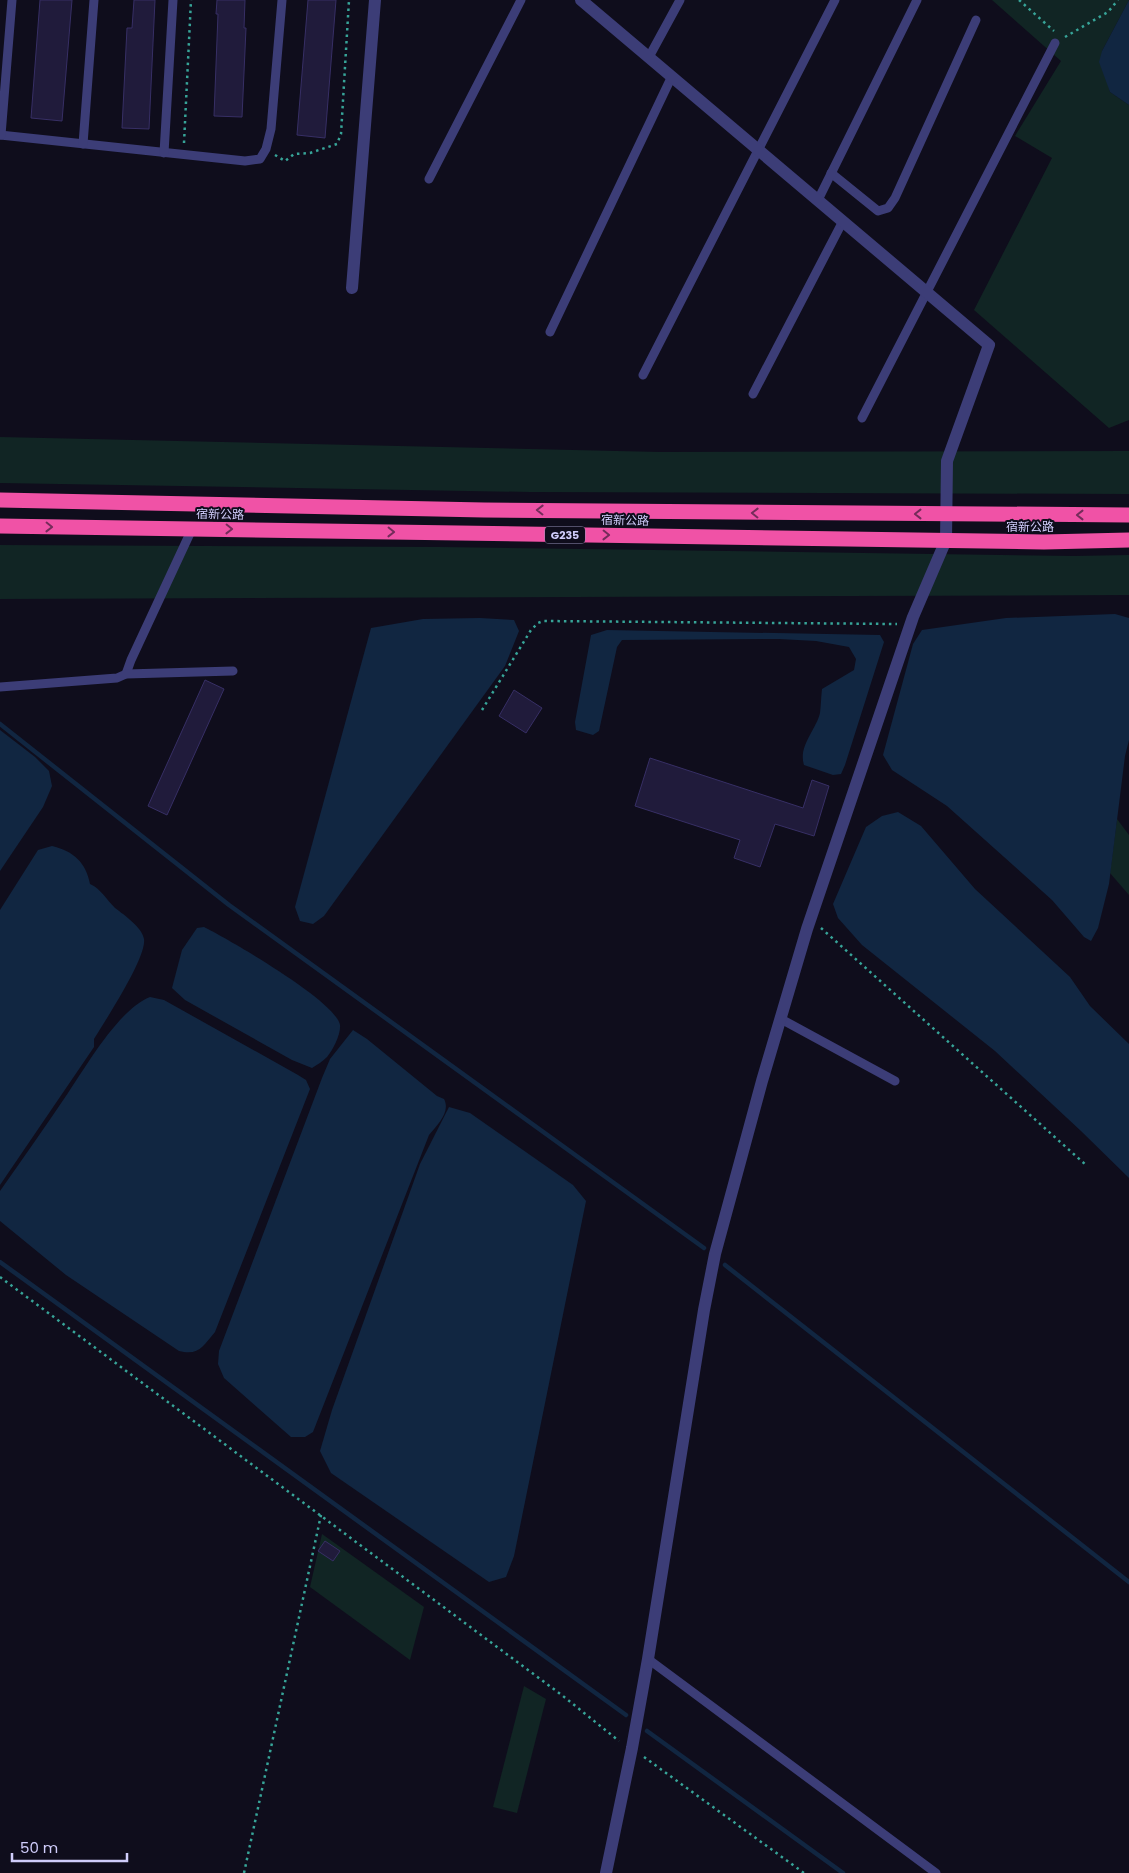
<svg xmlns="http://www.w3.org/2000/svg" width="1129" height="1873" font-family="Poppins,'Noto Sans SC',sans-serif">
  <style>
    .green { fill: #112524 }
    .water { fill: #112641 }
    .lines { fill: none; stroke-linecap: round; stroke-linejoin: round }
    .stream { stroke: #112641; stroke-width: 4.5 }
    .building { fill: #201b3b; stroke: #372f65 }
    .path { stroke: #37a498; stroke-width: 2.5; stroke-dasharray: 2.5 4; stroke-linecap: butt }
    .lane { stroke: #3c3d77; stroke-width: 9 }
    .street { stroke: #3c3d77; stroke-width: 12 }
    .highway { stroke: #f052a6; stroke-width: 15 }
    .oneway { stroke: #742c5a }
    .labels { text-anchor: middle; dominant-baseline: central; stroke-width: 4; stroke-linejoin: round; paint-order: stroke }
    .shield { fill: #0f0d1c; stroke: #9693b8; stroke-width: 1 }
    .shield-label { font-size: 11px; font-weight: bold; fill: #d0cdfb }
    .street-label { font-size: 12px; fill: #d0cdfb; stroke: #0f0d1c }
  </style>
  <rect width="100%" height="100%" fill="#0f0d1c"/>
  <!-- green -->
  <g class="green">
    <path d="M992,0H1129L1102,51L1110,92L1129,105V420L1109,428L974,310L1052,158L1015,136L1061,61Z"/>
    <path d="M0,437L660,452L1129,451V494L531,492L0,483Z"/>
    <path d="M0,545L440,547L1074,556L1129,555V595L0,599Z"/>
    <path d="M1117,819L1129,835V895L1110,873Z"/>
    <path d="M322,1534L424,1607L410,1660L310,1587Z"/>
    <path d="M524,1686L546,1699L517,1813L493,1807Z"/>
  </g>
  <!-- water -->
  <g class="water">
    <path d="M1129,0V105L1110,92L1099,62L1102,51Z"/>
    <path d="M1115,614L1129,618V740L1125,756L1109,884L1098,928L1091,941L1084,937L1052,900L947,806L892,770L883,755L913,644L922,630L1006,618Z"/>
    <path d="M480,618L514,620L519,631L505,666L324,916L313,924L300,921L295,907L371,628L423,619Z"/>
    <path d="M607,630L880,635L884,642L845,765L841,774L833,775L804,765C798,746 816,730 820,713C821,705 821,697 822,689L854,670L856,659L849,647L816,641L779,639L622,640L617,647L599,731L593,735L576,730L575,722L591,635Z"/>
    <path d="M0,730L35,757L49,771L52,786L43,807L0,871Z"/>
    <path d="M898,812L921,826L975,889L1070,977L1090,1006L1129,1044V1178L1081,1131L995,1051L862,945L838,918L833,904L866,827L882,816Z"/>
    <path d="M52,846C73,851 86,862 90,884C101,889 106,899 115,908C124,915 142,927 144,939C147,957 105,1021 94,1039V1047L0,1185V910L38,850Z"/>
    <path d="M204,927C228,939 336,1001 340,1025C341,1034 333,1050 327,1057C323,1061 317,1065 312,1068L292,1060L185,1000L172,988L182,950L197,928Z"/>
    <path d="M150,997L164,1000L298,1075L306,1080L310,1089L215,1332C203,1346 199,1356 179,1351L66,1275L0,1221V1191C23,1158 46,1126 68,1093C87,1065 119,1009 150,997Z"/>
    <path d="M353,1030L367,1039L437,1096L444,1099C451,1112 437,1125 429,1135L313,1432L305,1437H291L224,1378L218,1364L219,1351L322,1078L330,1059Z"/>
    <path d="M449,1107L470,1113L573,1185L586,1201L514,1556L506,1577L489,1582L331,1473L320,1451L332,1410L420,1164Z"/>
  </g>
  <g class="lines">
    <!-- stream -->
    <g class="stream">
      <path d="M0,724L229,905L704,1248"/>
      <path d="M0,1262L626,1715"/>
      <path d="M725,1265L1129,1582"/>
      <path d="M647,1731L843,1873"/>
    </g>
  </g>
  <!-- building -->
  <g class="building">
    <path d="M40,0H72L62,121L31,118Z"/>
    <path d="M134,0H155L149,129L122,128L127,28H132Z"/>
    <path d="M217,0H245L244,28H246L242,117L214,116L218,14H216Z"/>
    <path d="M308,0H336L325,138L297,135Z"/>
    <path d="M205,680L224,689L167,815L148,806Z"/>
    <path d="M514,690L542,708L526,733L499,716Z"/>
    <path d="M650,758L803,808L812,780L829,786L814,836L775,824L760,867L734,858L740,840L635,806Z"/>
    <path d="M325,1541L340,1551L333,1561L318,1551Z"/>
  </g>
  <g class="lines">
    <!-- path -->
    <g class="path">
      <path d="M1019,0L1054,31"/>
      <path d="M1065,37L1108,12L1118,0"/>
      <path d="M184,143L191,0"/>
      <path d="M275,155L285,161L294,154L310,153L337,144L341,134L349,0"/>
      <path d="M482,710L531,630L538,623L543,621L897,624"/>
      <path d="M821,928L1086,1165"/>
      <path d="M0,1277L563,1696L619,1741"/>
      <path d="M644,1757L804,1873"/>
      <path d="M244,1873L321,1515"/>
    </g>
    <!-- lane -->
    <g class="lane">
      <path d="M649,57L680,0"/>
      <path d="M0,135L245,161L260,159L266,149L271,129L282,0"/>
      <path d="M1,135L12,0"/>
      <path d="M83,144L94,0"/>
      <path d="M164,153L173,0"/>
      <path d="M831,173L878,211L888,208L895,198L976,20"/>
      <path d="M429,179L521,0"/>
      <path d="M818,200L917,0"/>
      <path d="M550,332L672,76"/>
      <path d="M643,375L835,0"/>
      <path d="M753,394L843,221"/>
      <path d="M862,418L1055,43"/>
      <path d="M126,674L131,660L192,529"/>
      <path d="M0,687L117,678L126,674L233,671"/>
      <path d="M781,1019L895,1081"/>
      <path d="M648,1659L936,1873"/>
    </g>
    <!-- street -->
    <g class="street">
      <path d="M581,0L989,345L947,461L946,540L913,617L807,929L762,1081L715,1254L704,1310L648,1659L632,1748L606,1873"/>
      <path d="M352,288L375,0"/>
    </g>
    <!-- highway -->
    <g class="highway">
      <path d="M0,500L484,510L1129,515"/>
      <path d="M0,526L1044,542L1129,540"/>
    </g>
  </g>
  <!-- one-way arrows -->
  <defs><path id="oneway-chevron" d="M-2-3.5L2.5 0L-2 3.5" fill="none" stroke-width="1.6" stroke-linecap="round" stroke-linejoin="round" transform="scale(1.25)"/></defs>
  <g class="oneway">
    <use href="#oneway-chevron" transform="translate(540 510) rotate(-179)"/>
    <use href="#oneway-chevron" transform="translate(755 513) rotate(-179)"/>
    <use href="#oneway-chevron" transform="translate(918 514) rotate(-180)"/>
    <use href="#oneway-chevron" transform="translate(1080 515) rotate(-180)"/>
    <use href="#oneway-chevron" transform="translate(49 527) rotate(1)"/>
    <use href="#oneway-chevron" transform="translate(229 529) rotate(1)"/>
    <use href="#oneway-chevron" transform="translate(391 532) rotate(1)"/>
    <use href="#oneway-chevron" transform="translate(606 535) rotate(1)"/>
  </g>
  <g class="labels">
    <!-- shield labels -->
    <rect class="shield" x="545" y="526.5" width="40" height="17" rx="4"/>
    <g class="shield-label">
      <text x="565" y="535">G235</text>
    </g>
    <!-- street labels -->
    <g class="street-label">
      <text transform="translate(220 514) rotate(1)">宿新公路</text>
      <text transform="translate(625 520) rotate(1)">宿新公路</text>
      <text x="1030" y="526">宿新公路</text>
    </g>
  </g>
  <!-- scale -->
  <path d="M12 1853v8h115v-8" fill="none" stroke="#d0cdfb" stroke-width="2.5"/>
  <text x="20" y="1853" font-size="15" fill="#d0cdfb" stroke="#0f0d1c" stroke-width="4" paint-order="stroke">50 m</text>
</svg>
